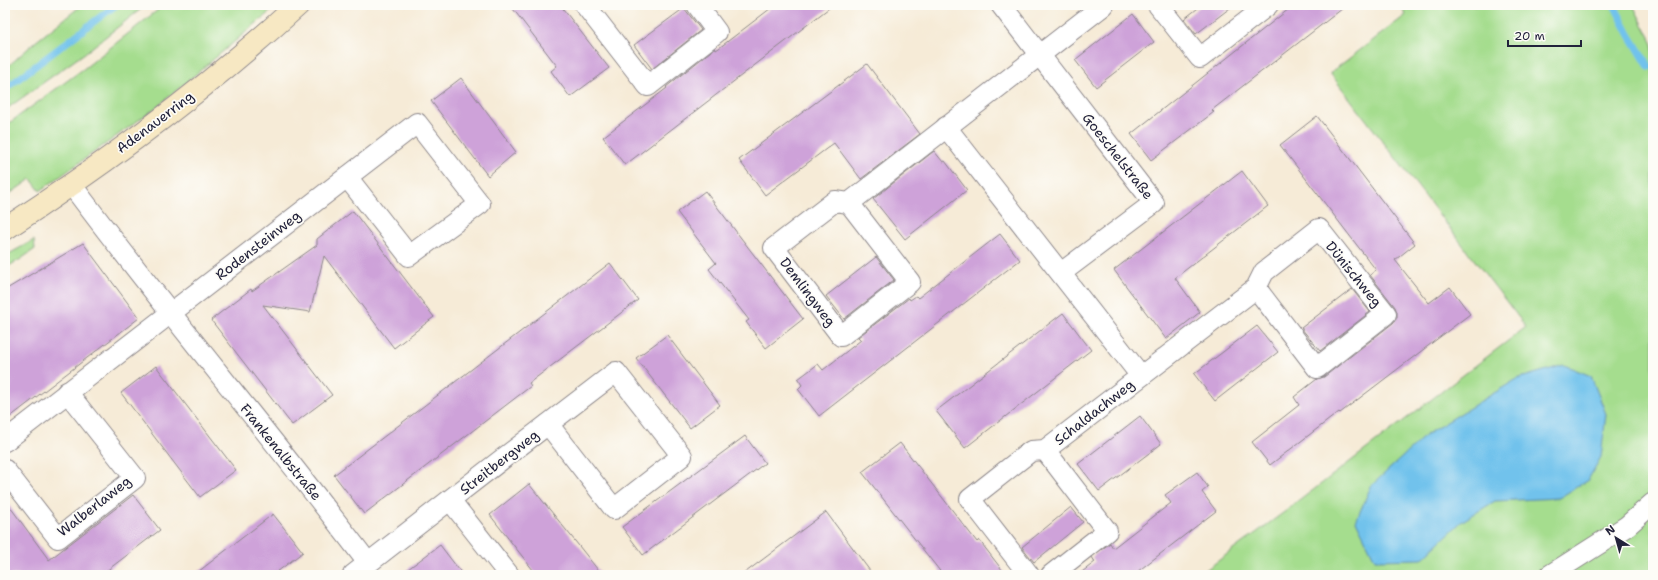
<svg xmlns="http://www.w3.org/2000/svg" width="1658" height="580" font-family="'Shantell Sans',sans-serif">
  <style>
    .green { fill: #a5dd8e; stroke: #648064 }
    .water { fill: #71c2ec; stroke: #4a7294 }
    .lines { fill: none; stroke-linecap: round; stroke-linejoin: round }
    .stream { stroke: #71c2ec; stroke-width: 7 }
    .building { fill: #cea2d9 }
    .minor-casing { stroke: #8c8689; stroke-width: 22 }
    .secondary-casing { stroke: #8c8689; stroke-width: 24 }
    .minor { stroke: #fff; stroke-width: 20 }
    .secondary { stroke: #f7e8c3; stroke-width: 22 }
    .labels { text-anchor: middle; dominant-baseline: central; stroke-width: 3.5; stroke-linejoin: round; paint-order: stroke }
    .street-label { font-size: 14px; fill: #22223b; stroke: #fdfcf7 }
  </style>
  <rect width="100%" height="100%" fill="#fdfcf7"/>
  <filter id="ink" filterUnits="userSpaceOnUse"><feTurbulence type="fractalNoise" baseFrequency=".025" numOctaves="2"/><feDisplacementMap in="SourceGraphic" scale="8" xChannelSelector="R" yChannelSelector="G"/><feConvolveMatrix kernelMatrix="1 2 1 2 8 2 1 2 1" color-interpolation-filters="sRGB"/></filter>
  <filter id="wash" filterUnits="userSpaceOnUse"><feTurbulence type="fractalNoise" baseFrequency=".012" numOctaves="4" result="noise"/><feDisplacementMap in="SourceGraphic" scale="16" xChannelSelector="R" yChannelSelector="G"/><feGaussianBlur stdDeviation="0.9" result="paint"/><feColorMatrix in="noise" values="0 0 0 0 0 0 0 0 0 0 0 0 0 0 0 0 0 1.4 0 .05"/><feComposite in="paint" operator="in"/></filter>
  <g filter="url(#wash)">
    <rect width="100%" height="100%" fill="#f6ebd7"/>
    <!-- green -->
    <g class="green">
      <path d="M82,5H146L85,53L5,110V69L34,43Z"/>
      <path d="M164,5H278L157,107L40,191L31,179L5,197V126L86,67Z"/>
      <path d="M1399,5H1633L1653,44V575H1199L1287,510L1526,327L1330,73L1406,15Z"/>
      <path d="M34,240L35,249L21,259L5,268V256Z"/>
    </g>
    <!-- water -->
    <path class="water" d="M1564,365L1591,376L1606,414L1601,457L1588,480L1559,498L1495,501L1461,522L1422,559L1375,560L1356,521L1371,486L1427,434L1517,379Z"/>
    <g class="lines">
      <!-- stream -->
      <g class="stream">
        <path d="M1614,5L1629,34L1649,67"/>
        <path d="M5,89L116,5"/>
      </g>
    </g>
    <g id="blocks">
      <!-- building -->
      <g class="building">
        <path d="M510,5H560L609,68L570,97L551,71L557,66Z"/>
        <path d="M775,5H833L625,165L603,137L667,88L666,87L715,48L716,50L719,48Z"/>
        <path d="M1202,5H1234L1196,34L1184,19Z"/>
        <path d="M1294,5H1347L1212,110L1214,112L1151,160L1131,134Z"/>
        <path d="M684,8L701,30L652,69L634,45Z"/>
        <path d="M1133,14L1154,42L1096,87L1075,60Z"/>
        <path d="M867,64L920,134L861,179L834,143L765,195L739,160Z"/>
        <path d="M461,78L516,152L488,176L431,101Z"/>
        <path d="M1317,116L1415,244L1395,260L1429,303L1450,287L1470,314L1340,413L1339,412L1270,465L1252,442L1299,405L1294,397L1317,379L1324,377L1393,323L1397,318V312L1395,307L1370,275L1376,270L1280,145Z"/>
        <path d="M934,151L943,162L945,161L967,190L905,239L873,199Z"/>
        <path d="M1242,171L1268,206L1175,278L1200,312L1166,339L1114,270Z"/>
        <path d="M705,191L803,319L766,348L746,322L749,320L709,269L716,263L677,212Z"/>
        <path d="M353,211L434,317L394,348L324,256L310,312L263,305L332,395L292,425L211,320L251,289L252,291L317,245V239Z"/>
        <path d="M1000,234L1020,260L819,416L798,389L802,385L798,379L818,364L823,370L861,340L858,337L909,298L910,300L916,296L918,298Z"/>
        <path d="M83,243L139,318L5,421V290Z"/>
        <path d="M876,257L894,280L844,319L826,296Z"/>
        <path d="M610,263L638,300L529,383L531,386L364,514L334,475Z"/>
        <path d="M1352,289L1370,312L1320,351L1301,328Z"/>
        <path d="M1063,313L1091,350L965,448L936,411Z"/>
        <path d="M1257,326L1278,352L1215,401L1194,374Z"/>
        <path d="M667,335L720,405L690,428L636,358Z"/>
        <path d="M156,366L236,470L200,497L121,393Z"/>
        <path d="M1140,416L1161,444L1099,491L1078,464Z"/>
        <path d="M745,436L765,463L643,555L622,527Z"/>
        <path d="M900,443L977,542L979,540L1006,575H943L862,472Z"/>
        <path d="M1197,472L1208,487L1202,492L1216,511L1133,575H1078L1095,562L1092,557L1110,543L1113,548L1171,503L1165,495Z"/>
        <path d="M529,484L575,541L602,575H537L511,542L490,515Z"/>
        <path d="M133,495L160,530L101,575H5V500L49,560Z"/>
        <path d="M1071,507L1083,522L1034,562L1022,547Z"/>
        <path d="M826,512L873,575H742Z"/>
        <path d="M273,514L303,552L273,575H194Z"/>
        <path d="M440,545L463,575H400Z"/>
      </g>
    </g>
  </g>
  <g filter="url(#ink)">
    <use href="#blocks" fill-opacity="0" stroke="#8c8689" stroke-width="1"/>
    <g class="lines">
      <defs>
        <g id="minor">
          <path d="M585,5L648,86L717,32L697,5"/>
          <path d="M1001,5L1154,203L1061,273"/>
          <path d="M1158,5L1200,58L1268,5"/>
          <path d="M946,127L1141,376"/>
          <path d="M71,184C167,313 271,435 368,563"/>
          <path d="M849,203L910,282L841,336L774,248L835,201L849,203L1104,5"/>
          <path d="M5,441L417,123L480,204L409,256L347,177"/>
          <path d="M1045,450L1107,531L1051,575"/>
          <path d="M5,470L58,538L135,478L67,392"/>
          <path d="M450,500L509,575"/>
          <path d="M353,575C440,507 528,439 616,372L682,456L614,509L548,424"/>
          <path d="M1029,575L970,499L1031,451L1045,450L1256,288L1264,272L1319,229L1386,314L1317,368L1256,288"/>
          <path d="M1550,575L1627,526L1653,503"/>
        </g>
        <path id="secondary" d="M5,229C108,162 207,88 298,5"/>
      </defs>
      <!-- minor casing -->
      <use href="#minor" class="minor-casing"/>
      <!-- secondary casing -->
      <use href="#secondary" class="secondary-casing"/>
      <!-- minor -->
      <use href="#minor" class="minor"/>
      <!-- secondary -->
      <use href="#secondary" class="secondary"/>
    </g>
  </g>
  <g class="labels">
    <!-- street labels -->
    <g class="street-label">
      <text transform="translate(155 122) rotate(-37)">Adenauerring</text>
      <text transform="translate(1118 156) rotate(52)">Goeschelstraße</text>
      <text transform="translate(258 245) rotate(-38)">Rodensteinweg</text>
      <text transform="translate(1354 274) rotate(51)">Dünischweg</text>
      <text transform="translate(808 292) rotate(53)">Demlingweg</text>
      <text transform="translate(1094 412) rotate(-38)">Schaldachweg</text>
      <text transform="translate(281 452) rotate(51)">Frankenalbstraße</text>
      <text transform="translate(499 462) rotate(-38)">Streitbergweg</text>
      <text transform="translate(94 506) rotate(-38)">Walberlaweg</text>
    </g>
  </g>
  <!-- margin -->
  <rect width="1658" height="580" fill="none" stroke="#fdfcf7" stroke-width="20"/>
  <!-- north arrow -->
  <g transform="translate(1616 538) rotate(323)" stroke="#fdfcf7" stroke-width="3" paint-order="stroke">
  <path d="M0-3L7 15L0 10L-7 15Z" fill="#22223b"/>
  <text y="-6" font-size="11" font-weight="bold" text-anchor="middle" fill="#22223b">N</text>
  </g>
  <!-- scale -->
  <path d="M1508 40v6h73v-6" fill="none" stroke="#22223b" stroke-width="2"/>
  <text x="1514" y="40" font-size="12" fill="#22223b" stroke="#fdfcf7" stroke-width="3" paint-order="stroke">20 m</text>
</svg>
